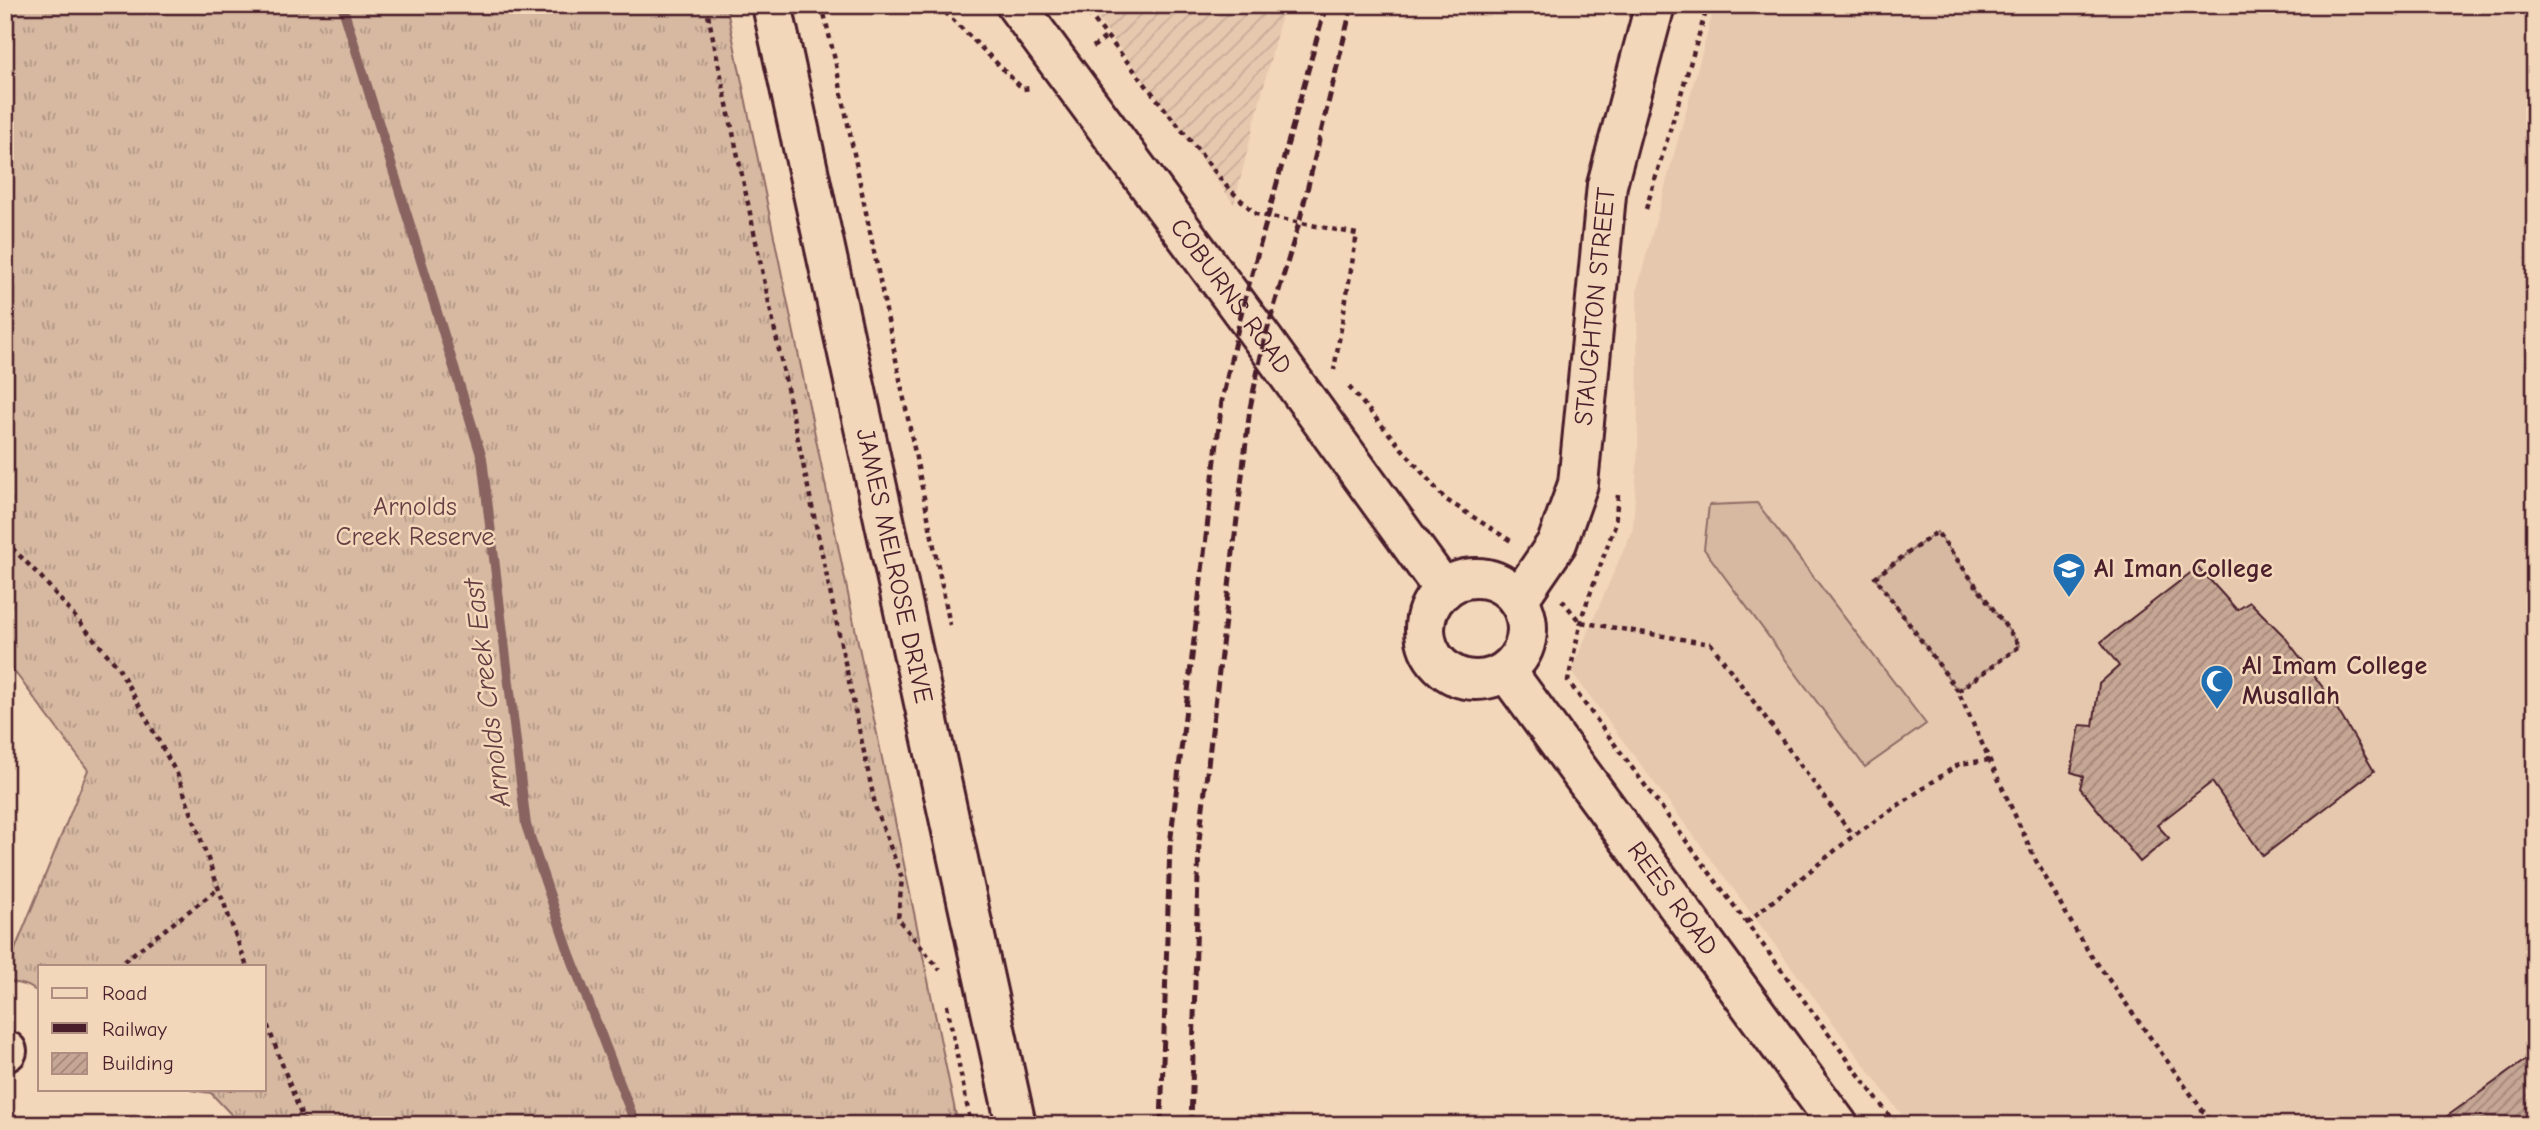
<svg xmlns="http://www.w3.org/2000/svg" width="2540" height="1130" font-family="'Comic Neue',sans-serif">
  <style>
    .built { fill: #e6c8af }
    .industrial { fill: url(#industrial-furrows) }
    .grass { fill: url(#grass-tufts); stroke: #906c66; stroke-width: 2 }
    .garden { fill: #d7b9a2; stroke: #906c66; stroke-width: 2 }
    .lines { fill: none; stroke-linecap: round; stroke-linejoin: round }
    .stream { stroke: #886360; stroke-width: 10 }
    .building { fill: url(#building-hatch); stroke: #4a1f2b; stroke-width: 2 }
    .minor-casing { stroke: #4a1f2b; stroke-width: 44 }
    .path { stroke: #4a1f2b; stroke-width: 4.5; stroke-dasharray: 5 5; stroke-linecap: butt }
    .minor { stroke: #f3d7ba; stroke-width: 38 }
    .rail { stroke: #4a1f2b; stroke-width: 5; stroke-dasharray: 10 5; stroke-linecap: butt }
    .labels { text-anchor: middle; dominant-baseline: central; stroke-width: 5; stroke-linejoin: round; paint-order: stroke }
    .street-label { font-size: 26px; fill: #4a1f2b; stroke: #f3d7ba }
    .park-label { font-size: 26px; fill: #663e43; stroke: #f3d7ba }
    .poi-label { font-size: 26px; font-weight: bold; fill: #4a1f2b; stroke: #f3d7ba; text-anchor: start }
    .water-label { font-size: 28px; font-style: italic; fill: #643c41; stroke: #f3d7ba }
  </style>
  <defs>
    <pattern id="industrial-furrows" width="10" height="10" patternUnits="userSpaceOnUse" patternTransform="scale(1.75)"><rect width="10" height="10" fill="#e6c8af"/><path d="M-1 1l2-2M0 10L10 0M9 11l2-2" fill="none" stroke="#c7ab97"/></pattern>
    <pattern id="grass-tufts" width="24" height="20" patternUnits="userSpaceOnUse" patternTransform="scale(1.75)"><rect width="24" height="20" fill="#d7b9a2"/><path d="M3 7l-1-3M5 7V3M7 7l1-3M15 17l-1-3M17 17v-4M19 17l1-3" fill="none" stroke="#b09684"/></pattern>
    <pattern id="building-hatch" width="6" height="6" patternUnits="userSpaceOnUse" patternTransform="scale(1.75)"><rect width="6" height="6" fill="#c6a694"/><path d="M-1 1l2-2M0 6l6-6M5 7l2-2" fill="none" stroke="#a38779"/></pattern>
  </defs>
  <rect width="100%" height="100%" fill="#f3d7ba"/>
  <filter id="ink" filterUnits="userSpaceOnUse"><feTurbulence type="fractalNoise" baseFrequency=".0143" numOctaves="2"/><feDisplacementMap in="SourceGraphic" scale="14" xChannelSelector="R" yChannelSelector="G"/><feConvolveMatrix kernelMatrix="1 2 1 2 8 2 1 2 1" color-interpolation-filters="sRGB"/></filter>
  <g filter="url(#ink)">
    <!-- built -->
    <path class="built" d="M1715,5H2535V1125H1909L1571,671L1633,528L1638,446L1637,289Z"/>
    <!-- industrial -->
    <path class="industrial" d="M1088,5H1284L1234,204Z"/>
    <!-- grass -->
    <path class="grass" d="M5,5H726L958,1125H241L211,1093L190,1090H264V967H40V993L28,986L5,980V974L88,770L5,659Z"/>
    <!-- garden -->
    <g class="garden">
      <path d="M1757,503L1926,724L1865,767L1704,549L1709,505Z"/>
      <path d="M1937,532L2020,646L1958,691L1875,577Z"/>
    </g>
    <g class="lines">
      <!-- stream -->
      <path class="stream" d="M342,5L482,458L526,825L569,952L636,1125"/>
    </g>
    <!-- building -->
    <g class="building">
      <path d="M2198,567L2237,610L2250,602L2284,636L2330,697L2374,771L2263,856L2212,782L2157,825L2169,838L2140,862L2080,788L2083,776L2071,772L2080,725L2093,726L2099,684L2119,666L2101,642Z"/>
      <path d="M2535,1053V1125H2435Z"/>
    </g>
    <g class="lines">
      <defs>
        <g id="minor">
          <path id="s1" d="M772,5L1016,1125"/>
          <path id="s2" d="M1016,5L1264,341L1444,590"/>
          <circle cx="1476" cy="629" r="51"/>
          <path id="s3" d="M1518,600L1557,543L1578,484L1607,185L1655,5"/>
          <path id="s4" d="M1506,671L1838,1125"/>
          <path d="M5,1052L7,1051"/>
        </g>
      </defs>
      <!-- minor casing -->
      <use href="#minor" class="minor-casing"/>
      <!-- path -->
      <g class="path">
        <path d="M706,5L876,809L902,878L898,919L940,970"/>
        <path d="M822,5L835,60L950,625"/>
        <path d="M938,5L1023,89L1031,88"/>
        <path d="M1082,5L1228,188L1256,214L1357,234L1334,370"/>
        <path d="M1093,47L1106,37"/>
        <path d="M1646,209L1708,5"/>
        <path d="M1349,387L1445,499L1514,543"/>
        <path d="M1618,495L1615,525L1582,616L1568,681L1896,1125"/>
        <path d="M5,541L41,577L118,667L178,776L247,967"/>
        <path d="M1562,600L1580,622L1711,644L1853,836"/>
        <path d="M1958,691L2020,646L1937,532L1875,577L1958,691L2035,859L2084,945L2213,1125"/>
        <path d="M1747,922L1853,836L1959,764L1989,760"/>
        <path d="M116,967L218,889"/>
        <path d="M947,1005L971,1125"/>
        <path d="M264,1016L305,1125"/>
      </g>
      <!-- minor -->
      <use href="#minor" class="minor"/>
      <!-- rail -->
      <g class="rail">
        <path d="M1161,1125L1170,845L1222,400L1242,310L1326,5"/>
        <path d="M1191,1125L1199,841L1250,408L1264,341L1299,223L1352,5"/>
      </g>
    </g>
  </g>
  <!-- icons -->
  <defs>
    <symbol id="school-pin" viewBox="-11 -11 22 30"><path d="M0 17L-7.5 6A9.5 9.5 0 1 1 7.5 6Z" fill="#1f6fb2" stroke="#f3d7ba"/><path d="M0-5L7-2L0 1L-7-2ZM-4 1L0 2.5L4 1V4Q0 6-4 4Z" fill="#fff"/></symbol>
    <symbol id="mosque-pin" viewBox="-11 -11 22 30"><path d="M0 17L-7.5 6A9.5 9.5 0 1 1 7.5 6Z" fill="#1f6fb2" stroke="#f3d7ba"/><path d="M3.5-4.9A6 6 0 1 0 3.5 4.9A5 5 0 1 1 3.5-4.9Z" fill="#fff"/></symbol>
  </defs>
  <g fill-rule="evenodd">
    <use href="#school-pin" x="2050" y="550" width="38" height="52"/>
    <use href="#mosque-pin" x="2198" y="662" width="38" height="52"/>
  </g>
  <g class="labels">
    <!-- street labels -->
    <g class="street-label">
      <text stroke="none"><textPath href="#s2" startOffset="362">COBURNS ROAD</textPath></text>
      <text stroke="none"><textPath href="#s3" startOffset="310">STAUGHTON STREET</textPath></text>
      <text stroke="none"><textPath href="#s1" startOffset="574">JAMES MELROSE DRIVE</textPath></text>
      <text stroke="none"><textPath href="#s4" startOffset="282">REES ROAD</textPath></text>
    </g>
    <!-- park labels -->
    <g class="park-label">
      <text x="415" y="507">Arnolds<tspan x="415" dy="30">Creek Reserve</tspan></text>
    </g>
    <!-- poi labels -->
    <g class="poi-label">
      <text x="2094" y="569">Al Iman College</text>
      <text x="2242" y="666">Al Imam College<tspan x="2242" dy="30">Musallah</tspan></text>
    </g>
    <!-- water labels -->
    <g class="water-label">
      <text transform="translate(487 693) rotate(-97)">Arnolds Creek East</text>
    </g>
  </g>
  <!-- margin -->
  <rect width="2540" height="1130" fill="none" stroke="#f3d7ba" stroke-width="28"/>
  <rect x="14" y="14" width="2512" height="1102" fill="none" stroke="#4a1f2b" stroke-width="2.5" filter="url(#ink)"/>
  <!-- legend -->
  <rect x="38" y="965" width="228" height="126" fill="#f3d7ba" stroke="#af8d81" stroke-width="2"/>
  <rect x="52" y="988" width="35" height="10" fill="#f3d7ba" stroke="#af8d81" stroke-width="2"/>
  <text x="102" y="1000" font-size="21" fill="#4a1f2b">Road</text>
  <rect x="52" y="1023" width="35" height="10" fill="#4a1f2b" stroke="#af8d81" stroke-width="2"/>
  <text x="102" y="1036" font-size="21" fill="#4a1f2b">Railway</text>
  <rect x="52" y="1053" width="35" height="21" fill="url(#building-hatch)" stroke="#af8d81" stroke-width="2"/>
  <text x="102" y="1070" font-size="21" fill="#4a1f2b">Building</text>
</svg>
